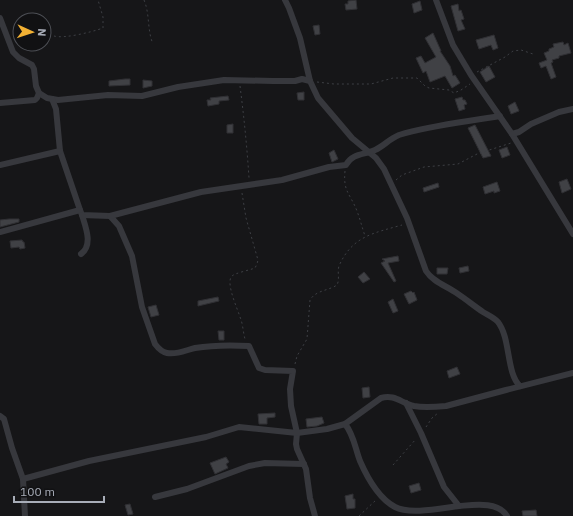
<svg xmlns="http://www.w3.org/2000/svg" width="573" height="516" font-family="'IBM Plex Sans',sans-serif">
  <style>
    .building { fill: #404145; stroke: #303034 }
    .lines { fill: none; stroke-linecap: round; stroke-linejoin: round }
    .path { stroke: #3d3f44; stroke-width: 1; stroke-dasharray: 2 3; stroke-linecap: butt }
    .street { stroke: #37383d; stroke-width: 6 }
  </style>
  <rect width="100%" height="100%" fill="#161618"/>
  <!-- building -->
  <g class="building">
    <path d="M356,0L357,9L346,10L345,4H348V1Z"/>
    <path d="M420,1L422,10L414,13L412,4Z"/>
    <path d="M458,4L459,11L461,10L464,19L461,20L465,29L458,31L451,6Z"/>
    <path d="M319,25L320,34L315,35L313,26Z"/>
    <path d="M433,33L441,51H440L450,66L453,76L455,75L460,83L452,88L445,76L430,82L426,71L423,73L416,58L421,56L425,63L436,57L425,38Z"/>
    <path d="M494,35L498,48L493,50L491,45L479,49L476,40Z"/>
    <path d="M563,42L564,45L568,43L571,53L559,56V58L552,60L553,62L551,63L556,77L551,79L546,66L541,68L539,63L547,60L544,53L549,51V49L554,47L553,44Z"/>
    <path d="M489,66L495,77L486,82L480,72Z"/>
    <path d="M125,79H130V85L109,86V81Z"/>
    <path d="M143,80L152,81V86L143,88Z"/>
    <path d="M304,92V100H298L297,93Z"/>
    <path d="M228,96L229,100L219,101V104L208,106L207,100H211L210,98Z"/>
    <path d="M462,97L463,100H465L467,104L464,105L465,109L459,111L455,99Z"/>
    <path d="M515,102L519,111L511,114L508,106Z"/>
    <path d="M233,124V133H227V125Z"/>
    <path d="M475,125L491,156L483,158L468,128Z"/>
    <path d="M507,147L510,155L502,158L499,150Z"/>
    <path d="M334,150L338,159L332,162L329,153Z"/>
    <path d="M567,179L571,189L562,193L559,182Z"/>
    <path d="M497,182L500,191L494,193V191L485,194L483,187Z"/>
    <path d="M438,183L439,187L424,192L423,188Z"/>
    <path d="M9,219H19V222L0,227V220Z"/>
    <path d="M22,240L23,242H24L25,248L20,249L19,247L11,248L10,241Z"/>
    <path d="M398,256L399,261L388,263L396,281L394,282L381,263L385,261L382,259Z"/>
    <path d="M468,266L469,271L460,273L459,268Z"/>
    <path d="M437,268H448L447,274H437Z"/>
    <path d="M364,272L370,279L363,283L358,277Z"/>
    <path d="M411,291L413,293L414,292L417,300L409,304L404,294Z"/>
    <path d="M218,297L219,301L198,306V301Z"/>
    <path d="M393,299L398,311L393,313L388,302Z"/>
    <path d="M156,305L159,315L151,317L148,307Z"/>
    <path d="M218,331H224V340H219Z"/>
    <path d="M457,367L460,374L449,378L447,371Z"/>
    <path d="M369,387L370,397L363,398L362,388Z"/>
    <path d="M275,413V417L267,418V424H259L258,414Z"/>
    <path d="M322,417L324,423L317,426L307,427L306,419Z"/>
    <path d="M226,457L229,462L226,464L228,468L215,474L210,463Z"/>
    <path d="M419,483L421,490L411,493L409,486Z"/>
    <path d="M353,494V499H355V508L347,509L345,496Z"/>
    <path d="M130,504L133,514L128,515L125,505Z"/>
    <path d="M536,510L537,516H523L522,511Z"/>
  </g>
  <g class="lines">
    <!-- path -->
    <g class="path">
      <path d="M144,0C150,14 147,30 153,44"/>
      <path d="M54,36C64,39 92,32 103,28V17L98,0"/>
      <path d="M477,72L505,57L513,51L521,50L533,54"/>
      <path d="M317,82L334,84H371L393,78H417L425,86L429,88L449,90L454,93L461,90L470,84"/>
      <path d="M240,86C244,117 247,147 249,178"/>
      <path d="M345,171C343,192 350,193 357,211C360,219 362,227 365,236"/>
      <path d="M396,180L402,175L424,167L458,164L477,154L511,143"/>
      <path d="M242,193L246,218L258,260L257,264L255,268C250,270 235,273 232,276C225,282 238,310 240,317C243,324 243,332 245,339"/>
      <path d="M295,364L297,356L307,339L310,300C316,290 328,291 337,285C340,279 337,272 339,266C352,236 374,233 402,225"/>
      <path d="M426,427L432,418L438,413"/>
      <path d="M393,465L416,439"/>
      <path d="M359,516L376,500"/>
    </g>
    <!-- street -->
    <g class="street">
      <path d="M285,0L289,8L300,38L310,81L318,98L352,138L376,158L384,169L407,218L426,271C433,282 447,286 458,294C467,300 474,306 483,312C488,315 495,318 498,322C511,339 506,373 520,386"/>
      <path d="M436,0L453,45L471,75L512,134L573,234"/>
      <path d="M0,18L13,52L19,58L32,65L34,69L36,86L39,93L47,98L58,100L108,95L142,96L178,87L224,80L273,81H295L302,79L310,81"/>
      <path d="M52,99L56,109L60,151L80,210L82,215L110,216L119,226L132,256L142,307L155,344C158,348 162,352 167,353C177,355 186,350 195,348C213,345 231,345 249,346L259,368L265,370L293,371L290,389L291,406L297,433L296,444L297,449L306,469L310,498L315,516"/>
      <path d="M0,103L35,100L37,98L39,93"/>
      <path d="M512,134L519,132L531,124L559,112L573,109"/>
      <path d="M0,165L60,151"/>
      <path d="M110,216L201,192L282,180L329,167L346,165C352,153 365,155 375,150C384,146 389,139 399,135C432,125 466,122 500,116"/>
      <path d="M0,232L80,210"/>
      <path d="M81,254C93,245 86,228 82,215"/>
      <path d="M406,403L421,433L444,487L459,506C473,505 498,501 507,516"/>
      <path d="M0,416L4,419L12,448L23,479"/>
      <path d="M345,424C354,435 355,448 360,461C367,477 378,498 395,507C410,515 442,508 459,506"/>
      <path d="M155,497L187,489L249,466L265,463L304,464"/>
      <path d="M25,516L23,479L89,461L206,437L239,427L297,433L327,429L345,424L381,398C395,394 401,403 414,406C424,408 435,407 446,406L506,390L573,373"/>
    </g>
  </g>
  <!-- north arrow -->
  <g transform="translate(32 32) rotate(93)"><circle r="19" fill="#111113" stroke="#4d4f55"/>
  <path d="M0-3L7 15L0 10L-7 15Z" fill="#f2b134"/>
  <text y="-6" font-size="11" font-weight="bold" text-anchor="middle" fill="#a8adb8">N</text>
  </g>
  <!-- scale -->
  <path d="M14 496v6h90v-6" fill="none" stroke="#a8adb8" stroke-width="2"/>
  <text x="20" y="496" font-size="12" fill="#a8adb8" stroke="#111113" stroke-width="3" paint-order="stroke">100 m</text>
</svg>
